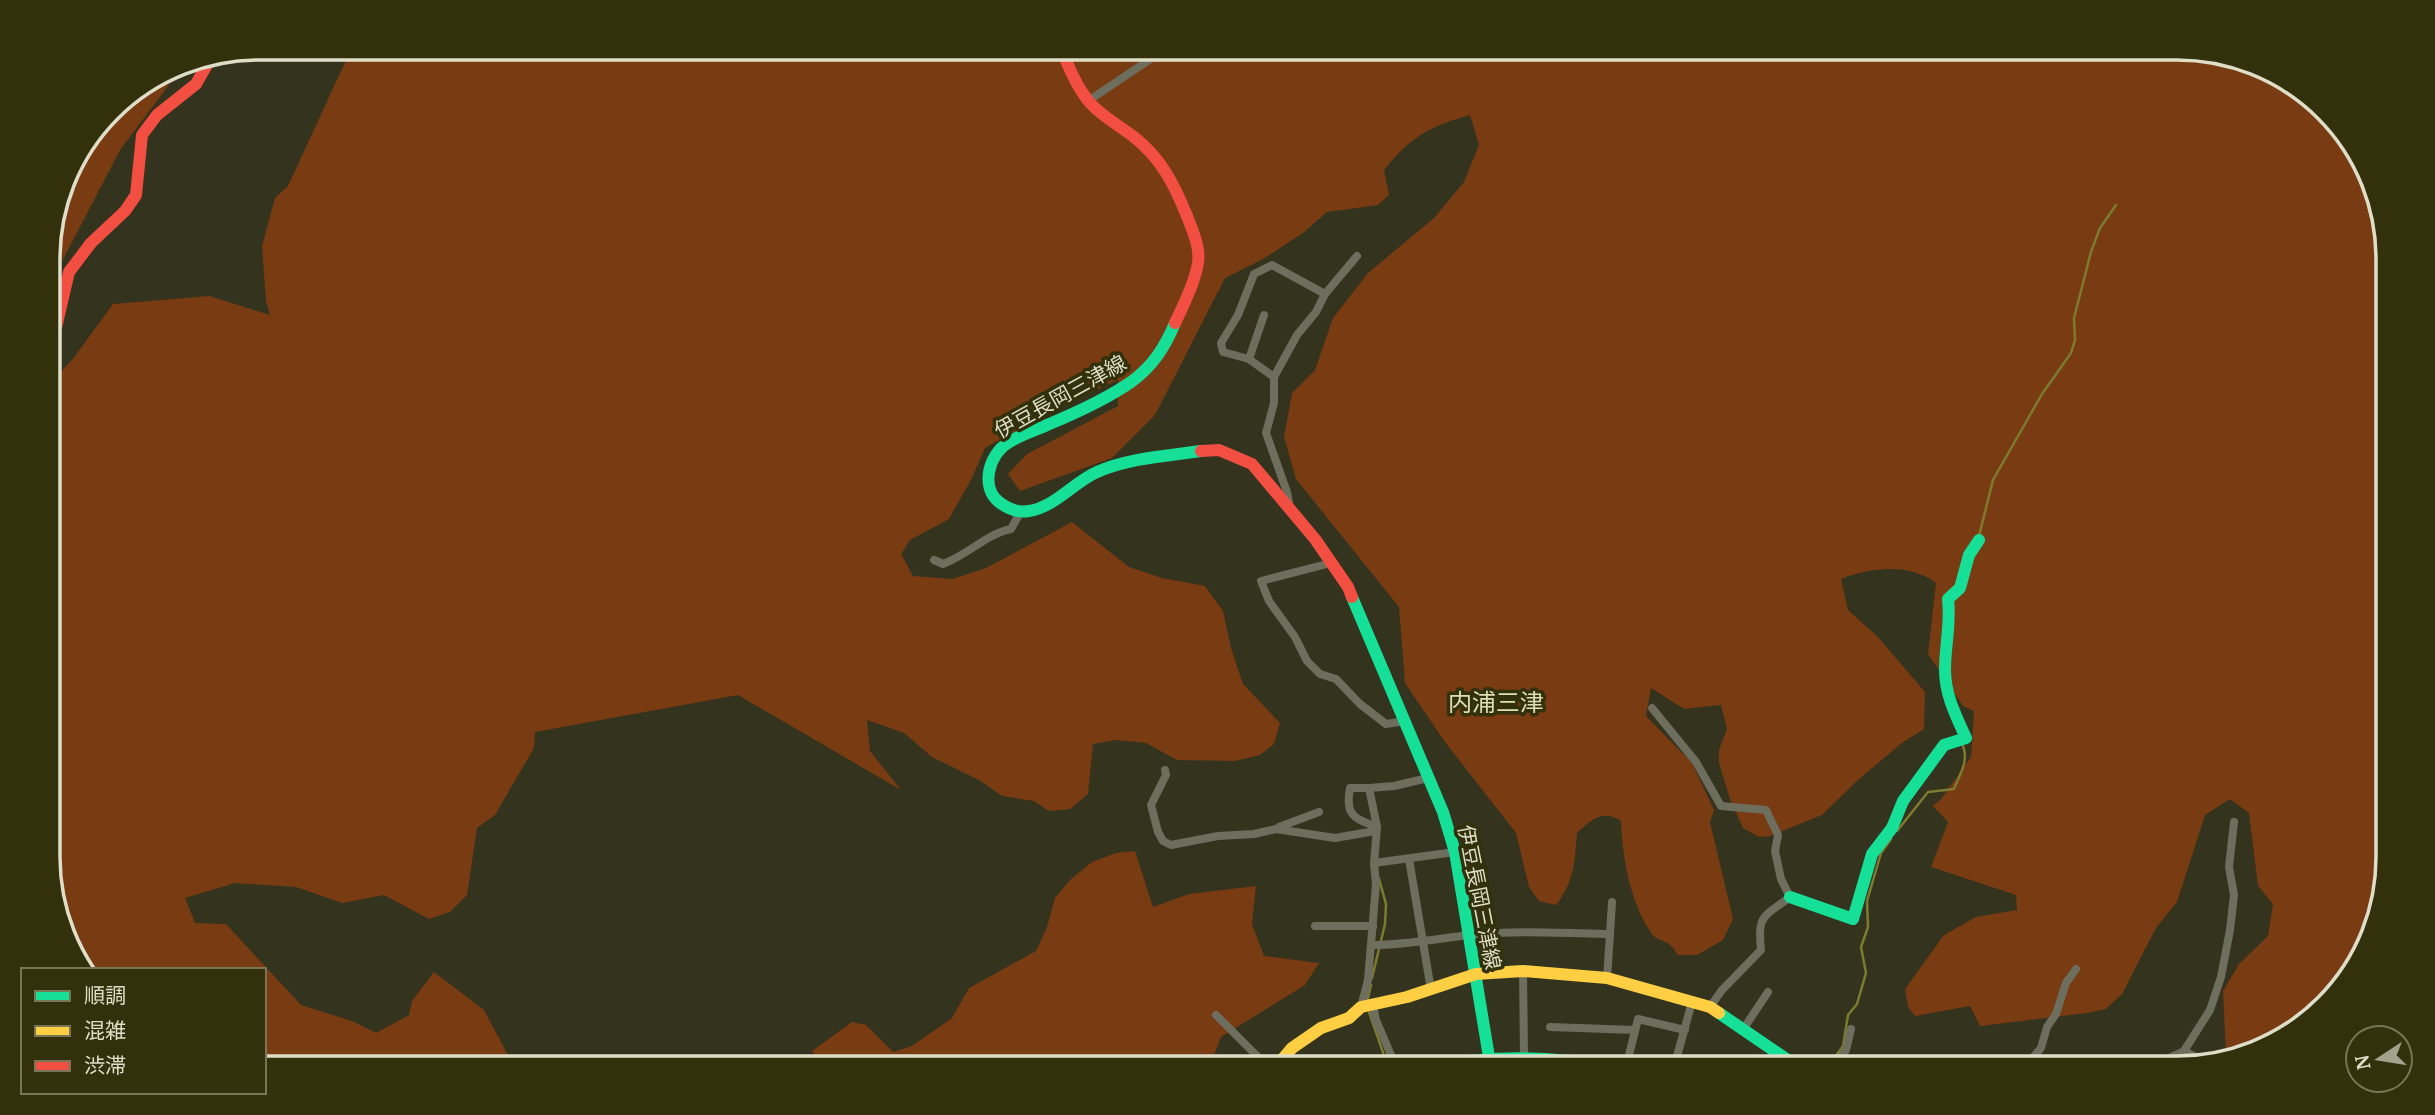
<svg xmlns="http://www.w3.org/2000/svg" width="2435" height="1115" font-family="'PT Serif','Noto Sans JP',serif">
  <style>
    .green { fill: #783b12 }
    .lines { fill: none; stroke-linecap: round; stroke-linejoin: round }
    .stream { stroke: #7d7b30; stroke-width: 2.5 }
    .street { stroke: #6e6e5e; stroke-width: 8 }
    .fast { stroke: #16e098; stroke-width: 12 }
    .slow { stroke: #ffcf43; stroke-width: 12 }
    .jam { stroke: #f24e42; stroke-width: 12 }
    .labels { text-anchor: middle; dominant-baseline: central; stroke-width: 7; stroke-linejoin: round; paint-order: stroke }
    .street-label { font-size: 21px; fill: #dedec9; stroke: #32310b }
    .quarter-label { font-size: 24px; fill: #dedeb4; stroke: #32310b }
    .rim { fill: none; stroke: #dedec9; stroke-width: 3.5 }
  </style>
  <rect width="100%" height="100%" fill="#34331e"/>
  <!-- green -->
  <g class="green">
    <path d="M352,47H2176L2258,64L2344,130L2386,231L2388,857L2371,938L2336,995L2294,1032L2226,1055L2223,991L2239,964L2268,936L2273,904L2258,886L2249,813L2230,799L2205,815L2177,902L2156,928L2122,994L2106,1009L2087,1013L1980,1026L1970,1006L1915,1016L1908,1007L1905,989L1944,935L1976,917L2017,910L2016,895L1931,867L1948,822L1933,806L1942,798L1971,757L1974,711L1963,706L1928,654L1936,583C1910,563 1871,567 1841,579L1848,610L1877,636L1925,692L1924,729L1902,743L1859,779L1822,815L1770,836L1759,837L1743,828L1730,799L1719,763V750L1727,729L1721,705L1684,709L1651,688L1646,716L1692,763L1714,810L1710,822L1733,919L1723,940L1697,955H1678C1675,951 1672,945 1667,943C1660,939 1654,939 1650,931C1630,901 1622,856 1621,821C1602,809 1591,820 1577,833C1575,861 1574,882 1556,905L1539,901L1529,887L1516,833L1445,742L1405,683L1399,607L1296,479L1284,437L1292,393L1315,370L1333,318L1368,273L1434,218L1464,182L1479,145L1470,115C1428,127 1412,136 1384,170L1389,195L1378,205L1327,212L1303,233L1263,259L1225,278L1155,415L1112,458L1020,491L1008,474L1027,454L1118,406V380L1059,407L985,448L971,480L949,519L910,540L901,554L913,576L952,579L986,568L1072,522L1129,567L1162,578L1205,586L1223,611L1231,648L1243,684L1280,723L1274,744L1260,755L1235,761L1177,760L1146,743L1116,740L1093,744L1088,794L1070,809L1049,811L1034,801L1002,796L979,780L932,757L904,733L867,720L870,751L901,790L738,695L535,732L534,748L495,815L477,828L467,895L450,912L429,919L384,895L342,903L296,887L235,883L185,898L195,923L226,924L301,1005L352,1021L376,1033L409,1015L412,1001L434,972L484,1010L515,1068H264V970H85L49,884L48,385L72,360L113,304L209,296L270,315L266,301L262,246L275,198L288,186Z"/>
    <path d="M186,62L120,150L56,273H48V244L69,166L119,100L178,63Z"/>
    <path d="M1135,851L1153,907L1189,894L1256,886L1252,924L1264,956L1319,963L1305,985L1221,1037L1209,1068H825L812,1051L852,1022L866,1025L893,1052L912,1046L952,1018L969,988L1036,951L1047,927L1055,898L1070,880L1092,862L1116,853Z"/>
  </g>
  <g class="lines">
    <!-- stream -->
    <g class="stream">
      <path d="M1979,536L1993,480L2042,394L2071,353L2075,340L2074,318L2091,252L2100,228L2116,205"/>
      <path d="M1897,831L1928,792L1954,789C1960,774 1969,761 1963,746"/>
      <path d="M1372,978L1385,924L1386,904L1379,879"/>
      <path d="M1367,1002L1371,985"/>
      <path d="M1368,1009L1388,1067"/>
      <path d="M1828,1067L1843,1046L1848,1015L1857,1004L1866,973L1861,947L1868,927L1867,901L1881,853L1891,839"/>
    </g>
    <!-- street -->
    <g class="street">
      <path d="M1088,101L1161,52L1164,47"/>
      <path d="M1249,359L1264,315"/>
      <path d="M1274,377L1249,359L1223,352L1221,343L1238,315L1254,274L1272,265L1325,294"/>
      <path d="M1290,508L1287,492L1266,433L1274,403V377L1297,335L1316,312L1325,294L1357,256"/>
      <path d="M934,560L943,564C968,555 986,534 1011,529L1020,513"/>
      <path d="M1331,563L1261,581L1269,601L1295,637L1307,661L1320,674L1336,679L1360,704L1386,724L1405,721"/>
      <path d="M1652,708L1696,762L1721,806L1766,810L1778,835L1775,851L1781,879L1790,897C1764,917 1757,914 1761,950L1722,990L1710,1007"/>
      <path d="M1165,770L1166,775L1151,805L1158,832L1163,841L1171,845L1218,836L1254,834L1276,829L1335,838L1375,831"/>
      <path d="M1369,788H1350C1345,815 1353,818 1377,827"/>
      <path d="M1279,827L1319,812"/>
      <path d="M1409,859L1431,990"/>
      <path d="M1374,863L1455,852"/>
      <path d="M1315,926H1373"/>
      <path d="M1610,934L1612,902"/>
      <path d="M1372,945C1405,945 1436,939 1469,935C1516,930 1563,933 1610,934L1607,978"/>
      <path d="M1523,971L1524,1055"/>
      <path d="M1373,1005L1376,1020L1396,1067"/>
      <path d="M1361,1007L1368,980L1376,884L1374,863L1377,827L1369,788L1394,786L1428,778"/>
      <path d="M1216,1015L1269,1068"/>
      <path d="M1550,1027L1635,1030"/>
      <path d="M1744,1028L1768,992"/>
      <path d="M1282,1059L1292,1068"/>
      <path d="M2142,1060C2154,1066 2172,1057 2184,1051"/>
      <path d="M2206,1062L2184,1051L2210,1010L2221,977L2230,930L2234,895L2229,867L2234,822"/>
      <path d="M1626,1067L1638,1019L1685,1030"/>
      <path d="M1674,1067L1692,1002"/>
      <path d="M1834,1067L1846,1050L1851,1029"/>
      <path d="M2025,1067L2041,1048L2047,1027L2056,1014L2066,983L2076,969"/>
    </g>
    <!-- fast -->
    <g class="fast">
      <path d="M1175,323C1165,347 1153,366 1131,382C1105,400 1076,413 1047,425C1034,431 1019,435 1008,443C989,454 980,487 999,502C1008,509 1018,513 1029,511C1055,507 1074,482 1097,472C1129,458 1167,456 1201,451"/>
      <path d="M1352,597L1443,812L1455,852L1489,1057"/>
      <path d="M1790,897L1853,919L1872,854L1892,828L1903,801L1944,745L1966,738C1956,716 1945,695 1945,670C1945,646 1951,623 1948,599L1960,588L1969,555L1979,540"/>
      <path d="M1719,1013L1798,1067"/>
      <path d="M1430,1067C1491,1055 1548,1055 1609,1067"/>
    </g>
    <!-- slow -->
    <path class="slow" d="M1275,1068L1292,1048L1321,1028L1349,1018L1361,1007L1407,997L1476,974L1523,971L1607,978L1710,1007L1719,1013"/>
    <!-- jam -->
    <g class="jam">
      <path d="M1061,47C1068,67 1077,88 1091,104C1103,117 1120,126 1134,137C1161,158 1174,184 1187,216C1193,232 1202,250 1197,268C1193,287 1183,306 1175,323"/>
      <path d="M48,362L69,272L91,243L125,211L136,195L142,135L157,115L196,84L212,56"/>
      <path d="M1201,451L1219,450L1252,464L1315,539L1348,587L1352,597"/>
    </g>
  </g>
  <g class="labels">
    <!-- street labels -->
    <g class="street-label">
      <text transform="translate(1060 396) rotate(-29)">伊豆長岡三津線</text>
      <text transform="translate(1480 897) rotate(79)">伊豆長岡三津線</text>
    </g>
    <!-- quarter labels -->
    <g class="quarter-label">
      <text x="1496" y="702">内浦三津</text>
    </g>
  </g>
  <!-- crop -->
  <path d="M0 0H2435V1115H0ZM259 60H2177A199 199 0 0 1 2376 259V857A199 199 0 0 1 2177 1056H259A199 199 0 0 1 60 857V259A199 199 0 0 1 259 60Z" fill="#32310b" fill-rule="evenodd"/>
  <path class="rim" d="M259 60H2177A199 199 0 0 1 2376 259V857A199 199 0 0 1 2177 1056H259A199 199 0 0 1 60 857V259A199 199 0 0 1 259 60Z"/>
  <!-- legend -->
  <rect x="21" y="968" width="245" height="126" fill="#32310b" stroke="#777657" stroke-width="2"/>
  <rect x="35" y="991" width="35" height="10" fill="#16e098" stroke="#777657" stroke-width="2"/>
  <text x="84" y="1003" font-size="21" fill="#dedec9">順調</text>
  <rect x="35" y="1026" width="35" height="10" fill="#ffcf43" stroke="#777657" stroke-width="2"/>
  <text x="84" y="1038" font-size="21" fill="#dedec9">混雑</text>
  <rect x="35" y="1061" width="35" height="10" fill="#f24e42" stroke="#777657" stroke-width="2"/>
  <text x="84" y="1073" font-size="21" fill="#dedec9">渋滞</text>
  <!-- north arrow -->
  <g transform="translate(2379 1059) rotate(258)"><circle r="33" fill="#32310b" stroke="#777657" stroke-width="2"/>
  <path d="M0-5L12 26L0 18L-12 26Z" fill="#a2a28d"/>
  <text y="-10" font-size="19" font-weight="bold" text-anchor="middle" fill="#dedec9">N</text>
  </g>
</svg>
